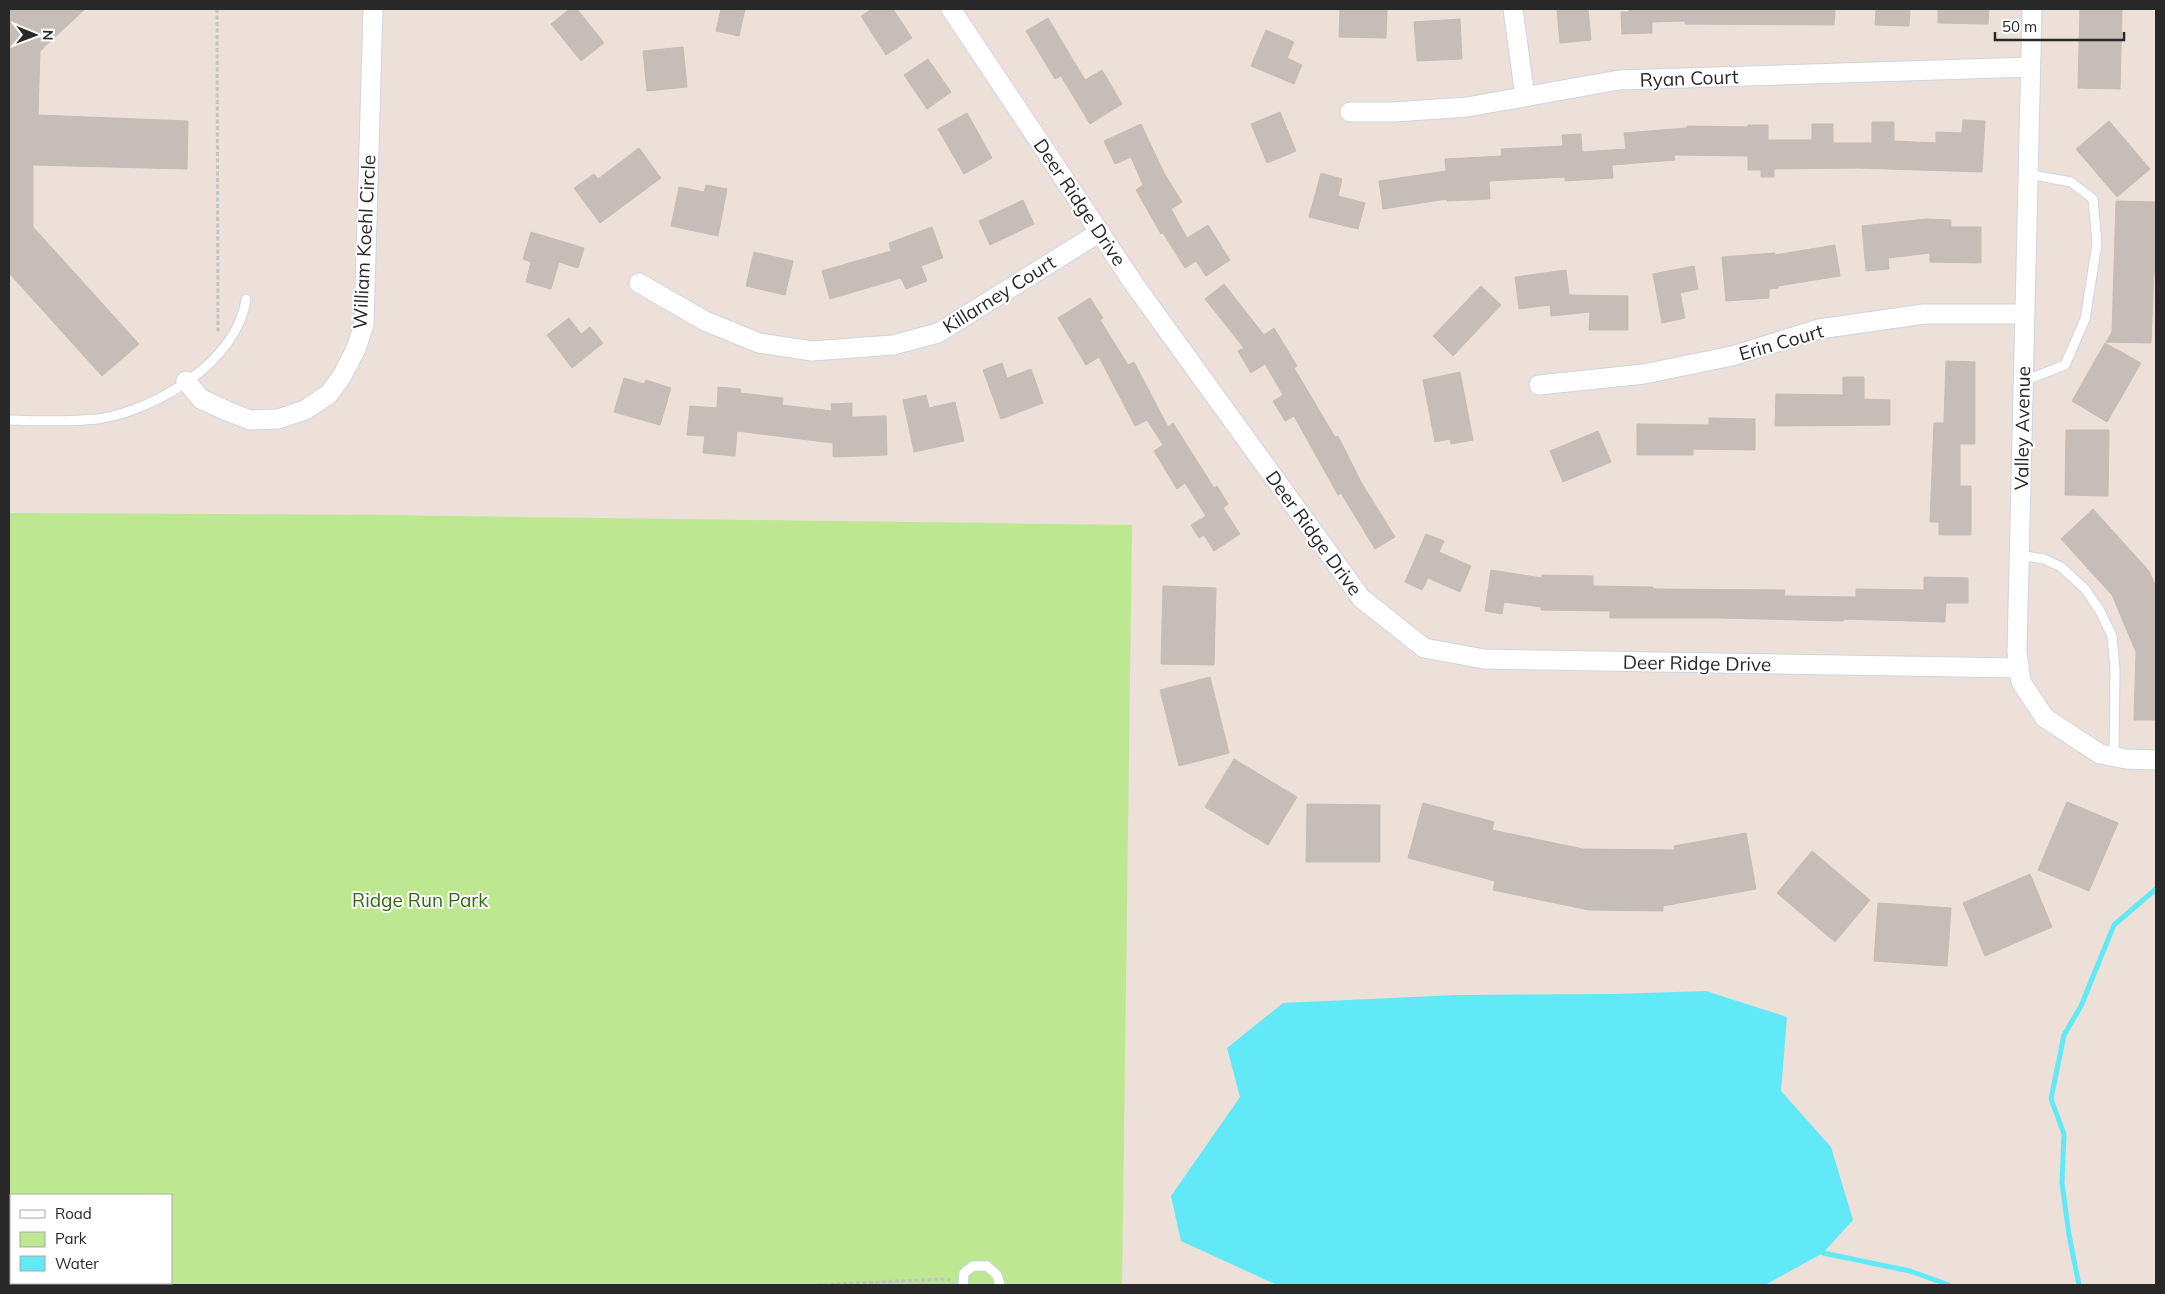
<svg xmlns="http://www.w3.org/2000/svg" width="2165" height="1294" font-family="Mulish,sans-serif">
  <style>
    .green { fill: #bde790; fill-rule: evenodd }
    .water { fill: #62e9f7 }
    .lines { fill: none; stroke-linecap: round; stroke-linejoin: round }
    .stream { stroke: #62e9f7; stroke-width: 5 }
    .building { fill: #c7bdb8; stroke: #c7bcb2 }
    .lane-casing { stroke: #cdd5e3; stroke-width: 11 }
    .street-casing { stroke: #cdd5e3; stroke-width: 21 }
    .path { stroke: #c3c3c3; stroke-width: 3; stroke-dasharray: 4 2.5; stroke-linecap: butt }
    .lane { stroke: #fff; stroke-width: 9 }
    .street { stroke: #fff; stroke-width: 19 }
    .labels { text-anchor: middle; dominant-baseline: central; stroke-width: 4; stroke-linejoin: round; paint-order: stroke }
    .street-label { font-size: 19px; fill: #282828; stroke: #fff }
    .park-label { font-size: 19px; fill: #346914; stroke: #fff }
  </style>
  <rect width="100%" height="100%" fill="#ece0d8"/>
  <!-- green -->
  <path class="green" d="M9,513L377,515L1132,525L1122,1285H9ZM11,1195H171V1283H11Z"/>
  <!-- water -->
  <path class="water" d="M1706,991L1787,1017L1781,1091L1831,1147L1853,1220L1823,1253L1765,1285H1277L1181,1241L1171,1196L1240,1097L1227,1048L1283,1003L1456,995L1613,994Z"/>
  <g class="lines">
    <!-- stream -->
    <g class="stream">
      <path d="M1823,1253L1910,1271L1949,1285"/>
      <path d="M2079,1285L2069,1235L2062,1183L2064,1134L2051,1099L2064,1035L2081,1006L2114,925L2156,889"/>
    </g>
  </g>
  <!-- building -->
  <g class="building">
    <path d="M9,9H85L40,51L38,115L188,121L187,169L33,165V227L139,344L102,376L9,273Z"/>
    <path d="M570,9H577L604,43L581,61L551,24Z"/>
    <path d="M721,9H745L739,36L716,31Z"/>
    <path d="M872,9H893L912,38L886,55L861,16Z"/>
    <path d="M1340,9H1387L1386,38L1339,37Z"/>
    <path d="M1557,9H1588L1591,40L1560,43Z"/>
    <path d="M1629,9H1835L1834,25L1685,24V21L1652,22V33L1622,34L1621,12H1629Z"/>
    <path d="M1876,9H1910L1909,26L1875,25Z"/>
    <path d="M1938,9H1989L1988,24L1938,23Z"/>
    <path d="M2080,9H2122L2120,89L2078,88Z"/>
    <path d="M1048,18L1085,80L1102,70L1122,104L1090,124L1061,76L1055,79L1026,31Z"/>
    <path d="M1460,19L1462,59L1417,61L1414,22Z"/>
    <path d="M1266,30L1294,42L1287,58L1302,65L1294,84L1251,66Z"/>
    <path d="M683,47L687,87L647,91L643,51Z"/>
    <path d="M928,59L951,92L927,109L904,75Z"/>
    <path d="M1280,112L1296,151L1267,163L1251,124Z"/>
    <path d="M967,113L992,158L964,174L938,129Z"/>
    <path d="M1963,120L1985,121L1982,172L1857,168L1774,169V177H1761V170H1748V156L1674,155L1675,160L1612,165L1613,178L1565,181V177L1489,181L1490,199L1447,201V199L1383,209L1379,181L1446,171L1445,159L1502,156L1501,149L1563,146L1562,135L1581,134L1582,152L1626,149L1624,133L1687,128V126L1748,127V125H1768V140H1812V124H1833V143H1872V122H1894V141L1936,143V132L1962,133Z"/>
    <path d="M2109,121L2150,169L2117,197L2076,149Z"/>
    <path d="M1141,124L1164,173L1182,202L1171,209L1187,238L1208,225L1230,260L1206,276L1196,261L1185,268L1163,233L1161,234L1136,190L1143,185L1131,157L1115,164L1104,141Z"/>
    <path d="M639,148L661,178L600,223L574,188L594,174L598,179Z"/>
    <path d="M1321,173L1342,179L1338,196L1365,203L1358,229L1309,217Z"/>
    <path d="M706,185L727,189L718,236L671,226L679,187L704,192Z"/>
    <path d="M1023,200L1034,224L990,245L979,221Z"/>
    <path d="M2116,201L2156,202V272H2154L2151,343L2106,342L2112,332Z"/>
    <path d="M1926,219L1951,220V227H1981V263L1930,262V253L1888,258L1889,269L1866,271L1862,226Z"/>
    <path d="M932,227L943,258L921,266L927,281L906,289L901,278L830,299L822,271L891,251L889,243Z"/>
    <path d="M531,232L584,248L578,268L559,262L551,289L526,282L531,262L523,259Z"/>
    <path d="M1835,245L1840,276L1778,286V288L1769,289V298L1726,301L1722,257L1775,253V255Z"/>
    <path d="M754,252L793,261L785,295L746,286Z"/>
    <path d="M1694,266L1698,289L1680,293L1685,318L1662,323L1653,274Z"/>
    <path d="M1566,270L1569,295L1628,296V330H1589L1590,312L1551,316L1550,305L1519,309L1515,277Z"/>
    <path d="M1224,284L1264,335L1274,328L1297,366L1294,368L1335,437L1338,436L1361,482L1395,537L1375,549L1341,493L1338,495L1294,416L1285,421L1273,401L1283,395L1265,364L1251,373L1238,351L1244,348L1205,299Z"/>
    <path d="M1481,286L1501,305L1453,356L1433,336Z"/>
    <path d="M1090,298L1103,318L1100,320L1128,365L1134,362L1168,427L1173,423L1214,488L1217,486L1228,504L1223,508L1240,534L1214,551L1204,535L1199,538L1191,525L1206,516L1185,483L1177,489L1154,451L1163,445L1147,420L1135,426L1099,357L1086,365L1058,318Z"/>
    <path d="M569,318L581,334L590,327L603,343L572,368L547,335Z"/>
    <path d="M2105,343L2141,363L2107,422L2072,401Z"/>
    <path d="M1946,361L1975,362V444H1960V486H1971V535H1939V522H1930L1934,423H1944Z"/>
    <path d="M1002,363L1007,378L1031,369L1043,403L1001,419L983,370Z"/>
    <path d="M1460,372L1473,440L1451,444L1450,439L1435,442L1423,380Z"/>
    <path d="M1843,377H1864V399L1890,400V425L1775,426L1776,394L1843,395Z"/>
    <path d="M624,378L644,384L646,380L671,388L660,425L614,412Z"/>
    <path d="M718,387L741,389L740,393L783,398L782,405L832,411L831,404L852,403V417L886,416L887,455L833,457V443L737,431L735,456L703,453L705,436L687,435L690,406L717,408Z"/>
    <path d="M926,395L929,408L955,402L964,441L914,452L903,400Z"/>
    <path d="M1709,418L1755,419V450L1693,449V455H1637V424L1709,425Z"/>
    <path d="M2066,430H2109L2108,496L2065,495Z"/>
    <path d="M1598,431L1611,462L1563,482L1550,451Z"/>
    <path d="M2093,509L2149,571L2156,587V720H2134L2136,652L2112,595L2061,539Z"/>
    <path d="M1426,534L1444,541L1439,552L1471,566L1460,592L1428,578L1422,590L1405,582Z"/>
    <path d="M1491,570L1542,578V575L1593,576V586L1653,587V589L1785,590L1784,596L1856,597V589L1924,590V577L1968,578V603H1946L1945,622L1844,619L1843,621L1721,618H1610V611L1541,610V607L1504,602L1502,614L1485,611Z"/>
    <path d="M1163,586L1216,588L1214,665L1161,664Z"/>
    <path d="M1210,677L1229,753L1179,766L1160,690Z"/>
    <path d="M1234,759L1297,797L1268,845L1205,807Z"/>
    <path d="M2067,802L2118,823L2089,891L2038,870Z"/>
    <path d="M1423,803L1494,822L1492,830L1583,849L1675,850L1674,846L1746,833L1756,889L1663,906V911L1589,910L1493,890L1495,881L1408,858Z"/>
    <path d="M1307,804L1380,805V862H1306Z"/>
    <path d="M1812,851L1870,900L1835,942L1777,893Z"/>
    <path d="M2030,874L2052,927L1985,956L1963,903Z"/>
    <path d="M1878,903L1951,908L1947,966L1874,961Z"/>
  </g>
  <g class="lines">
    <defs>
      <g id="lane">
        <path d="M2024,381L2065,365L2085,319L2097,244L2093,199L2071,182L2028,174"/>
        <path d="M9,420C37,421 68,422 97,419C155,411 238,361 246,299"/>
        <path d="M2019,555L2044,559L2061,567L2085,589L2100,611L2112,636L2115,669L2114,757"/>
        <path d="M963,1285L964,1273L973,1266H987L997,1275L1000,1285"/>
      </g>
      <g id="street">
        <path d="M951,9L1134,284L1361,598L1424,648L1484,659L2019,668"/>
        <path d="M1513,9L1525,97"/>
        <path d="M2032,9L2017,652L2021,682L2045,718L2100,754L2126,759L2156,760"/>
        <path d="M1350,112H1394L1467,107L1619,80L2030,67"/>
        <path d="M639,283L705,321L759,343L812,351L893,345L938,333L1100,232"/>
        <path d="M186,381L201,399L227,411L250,420L278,419L305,410L329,394L342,376L356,349L364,324L373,9"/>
        <path d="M1539,385L1644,374L1732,356L1819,329L1924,314H2025"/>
      </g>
    </defs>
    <!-- lane casing -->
    <use href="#lane" class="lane-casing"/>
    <!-- street casing -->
    <use href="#street" class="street-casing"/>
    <!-- path -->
    <g class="path">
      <path d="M217,9L218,334"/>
      <path d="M817,1285L941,1279L951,1280"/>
    </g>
    <!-- lane -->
    <use href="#lane" class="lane"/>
    <!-- street -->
    <use href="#street" class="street"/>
  </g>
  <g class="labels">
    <!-- street labels -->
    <g class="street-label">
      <text transform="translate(1689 78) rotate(-2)">Ryan Court</text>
      <text transform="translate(1080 202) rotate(56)">Deer Ridge Drive</text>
      <text transform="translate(364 242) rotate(-87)">William Koehl Circle</text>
      <text transform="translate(999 294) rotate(-32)">Killarney Court</text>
      <text transform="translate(1781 342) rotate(-16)">Erin Court</text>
      <text transform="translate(2022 428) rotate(-89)">Valley Avenue</text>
      <text transform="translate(1314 533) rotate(54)">Deer Ridge Drive</text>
      <text transform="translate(1697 663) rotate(1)">Deer Ridge Drive</text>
    </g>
    <!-- park labels -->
    <g class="park-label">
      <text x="420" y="900">Ridge Run Park</text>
    </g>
  </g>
  <!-- border -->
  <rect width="2165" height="1294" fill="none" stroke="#282828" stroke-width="20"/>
  <!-- legend -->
  <rect x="10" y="1194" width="162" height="90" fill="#ffffff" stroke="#a9a9a9"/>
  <rect x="20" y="1210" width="25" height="8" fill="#ffffff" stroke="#a9a9a9"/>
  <text x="55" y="1219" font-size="15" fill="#282828">Road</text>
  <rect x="20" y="1232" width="25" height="15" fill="#bde790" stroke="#a9a9a9"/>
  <text x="55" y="1244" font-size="15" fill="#282828">Park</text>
  <rect x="20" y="1256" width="25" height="15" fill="#62e9f7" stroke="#a9a9a9"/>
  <text x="55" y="1269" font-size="15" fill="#282828">Water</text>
  <!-- north arrow -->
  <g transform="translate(35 35) rotate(91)" stroke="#ffffff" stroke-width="4" paint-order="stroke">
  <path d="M0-4L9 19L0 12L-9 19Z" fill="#282828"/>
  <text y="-8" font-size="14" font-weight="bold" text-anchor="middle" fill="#282828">N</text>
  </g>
  <!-- scale -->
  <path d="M1995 32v8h129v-8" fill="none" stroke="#282828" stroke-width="2.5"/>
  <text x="2002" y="32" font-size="15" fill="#282828" stroke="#ffffff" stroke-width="4" paint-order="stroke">50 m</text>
</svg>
